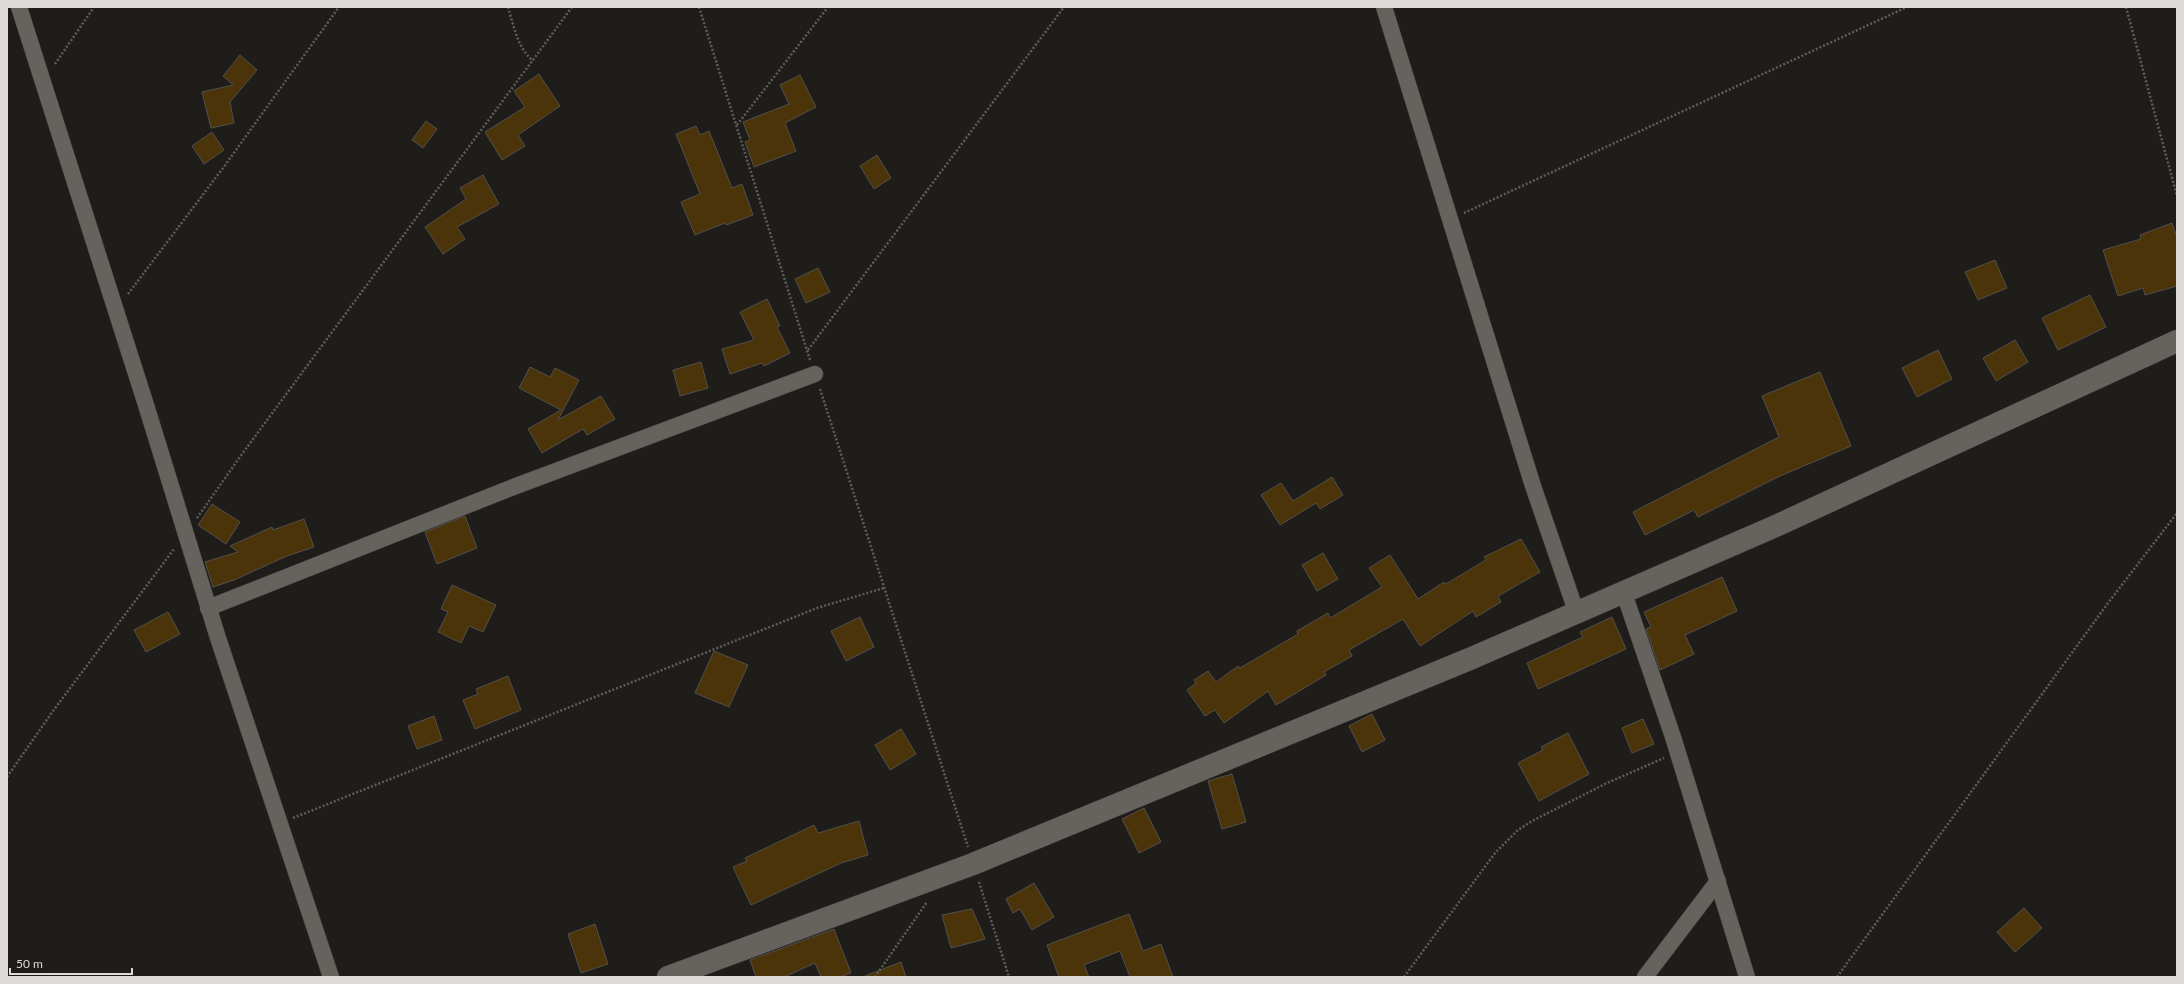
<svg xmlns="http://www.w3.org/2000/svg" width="2184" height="984" font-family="Lato,sans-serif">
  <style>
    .building { fill: #4b3409; stroke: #53504b }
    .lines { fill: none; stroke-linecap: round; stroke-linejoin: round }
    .minor-casing { stroke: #3c3a38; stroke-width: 17 }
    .secondary-casing { stroke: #3c3a38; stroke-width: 23 }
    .path { stroke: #5e5d59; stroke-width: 2.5; stroke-dasharray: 2 2; stroke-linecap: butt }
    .minor { stroke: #66635f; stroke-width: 16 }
    .secondary { stroke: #66635f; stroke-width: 22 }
  </style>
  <rect width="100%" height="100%" fill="#1f1d19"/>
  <!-- building -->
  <g class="building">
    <path d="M240,55L257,70L230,102L234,123L211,128L202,92L233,85L223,76Z"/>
    <path d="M539,74L560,106L518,135L525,146L502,160L485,132L525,107L514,91Z"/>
    <path d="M800,75L816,107L785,123L796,151L754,167L745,142L750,140L743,122L789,104L780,85Z"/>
    <path d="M426,121L437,129L423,148L412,140Z"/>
    <path d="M696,126L700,135L709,131L732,188L742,184L753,215L726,225L725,223L695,235L681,202L700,194L676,134Z"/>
    <path d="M212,132L224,150L204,164L192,146Z"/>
    <path d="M877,155L891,178L874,189L860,166Z"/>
    <path d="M483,175L499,204L457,227L465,239L443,254L425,227L466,199L460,188Z"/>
    <path d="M2172,223L2177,237V286L2145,295L2143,288L2118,296L2103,250L2141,239L2140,235Z"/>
    <path d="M1995,260L2007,288L1978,300L1965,272Z"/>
    <path d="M818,268L830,292L806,303L795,279Z"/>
    <path d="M2090,295L2106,327L2058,350L2042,318Z"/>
    <path d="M767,299L780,326L777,327L790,353L764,366L762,363L730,374L722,349L754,340L740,312Z"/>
    <path d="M2015,340L2028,362L1996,381L1983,358Z"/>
    <path d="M1938,350L1952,379L1917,397L1902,368Z"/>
    <path d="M701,362L708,388L680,396L673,370Z"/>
    <path d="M530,367L550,377L555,368L579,380L558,420L601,396L615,419L587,435L583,429L542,453L528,429L561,410L519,388Z"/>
    <path d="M1820,372L1851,446L1780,476L1698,517L1694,510L1645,535L1633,512L1779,437L1762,396Z"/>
    <path d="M1332,477L1343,495L1320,509L1316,503L1280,525L1261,495L1281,483L1293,501Z"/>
    <path d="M212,504L240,522L226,544L198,525Z"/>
    <path d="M465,516L477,548L437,564L425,532Z"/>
    <path d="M304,519L314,547L287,556L234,580L213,587L205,562L238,552L230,546L272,527L273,530Z"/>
    <path d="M1521,539L1540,572L1498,596L1501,602L1476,617L1473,611L1420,646L1403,619L1349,650L1352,656L1324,672L1326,675L1276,705L1268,691L1224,723L1215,710L1205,716L1187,690L1196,683L1194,680L1208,671L1216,682L1238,666L1240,668L1298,634L1297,631L1328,613L1330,618L1382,587L1369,568L1390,555L1418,599L1444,582L1446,584L1486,560L1484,557Z"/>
    <path d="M1323,553L1338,579L1317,591L1302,565Z"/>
    <path d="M1722,577L1737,611L1685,635L1694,654L1660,670L1646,629L1651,627L1644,612Z"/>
    <path d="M452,585L496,605L483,632L469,626L461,643L438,632L448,612L441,609Z"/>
    <path d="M168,612L180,634L146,652L134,630Z"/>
    <path d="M860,617L874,647L846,661L831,631Z"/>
    <path d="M1612,617L1626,649L1538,689L1527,663L1583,637L1580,632Z"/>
    <path d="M714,651L748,665L729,707L695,693Z"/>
    <path d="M508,676L521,710L475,729L463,700L478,694L476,689Z"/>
    <path d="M1372,714L1385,740L1362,752L1349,726Z"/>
    <path d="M434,716L442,740L417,749L408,726Z"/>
    <path d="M1643,719L1654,744L1632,753L1622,728Z"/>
    <path d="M901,729L916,754L890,770L875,745Z"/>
    <path d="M1568,733L1589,774L1539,801L1518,763L1543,750L1541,747Z"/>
    <path d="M1232,774L1246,822L1222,829L1208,781Z"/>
    <path d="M1144,808L1161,842L1139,853L1122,819Z"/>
    <path d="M859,821L868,855L841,863L751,905L733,867L747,861L745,858L814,825L818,833Z"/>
    <path d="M1034,883L1054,917L1032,930L1020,909L1013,913L1006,899Z"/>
    <path d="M2024,908L2042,928L2015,952L1997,932Z"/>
    <path d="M972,909L985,939L951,948L942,915Z"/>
    <path d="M1129,914L1143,951L1161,944L1173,977H1130L1120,951L1084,965L1089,977H1059L1047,945Z"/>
    <path d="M595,924L608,964L581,973L568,934Z"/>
    <path d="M834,929L851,973L840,977H821L815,963L784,977H756L750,960Z"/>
    <path d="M901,962L906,977H865V976Z"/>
  </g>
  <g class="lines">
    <defs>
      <g id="minor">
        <path d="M19,7L146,405L218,638L331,977"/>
        <path d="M1384,7L1533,486L1577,614"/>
        <path d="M1624,593L1673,737L1747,977"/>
        <path d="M208,608L516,486L815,374"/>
        <path d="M1645,977L1718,881"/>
      </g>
      <path id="secondary" d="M668,977L973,864L1472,658L1778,525L2177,341"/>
    </defs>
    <!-- minor casing -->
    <use href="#minor" class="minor-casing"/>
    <!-- secondary casing -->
    <use href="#secondary" class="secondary-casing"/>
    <!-- path -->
    <g class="path">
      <path d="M508,7C514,26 517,47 533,61"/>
      <path d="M699,7L810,360"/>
      <path d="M2126,7L2177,196"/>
      <path d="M55,64L94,7"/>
      <path d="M737,125L828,7"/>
      <path d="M1464,213L1907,7"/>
      <path d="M128,294L223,168L339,7"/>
      <path d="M808,350L1064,7"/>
      <path d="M820,389L968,847"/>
      <path d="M197,518L242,454L572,7"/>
      <path d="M7,777L53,711L174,549"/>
      <path d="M293,818L817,608L884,588"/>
      <path d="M979,882L1009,977"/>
      <path d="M875,977L927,902"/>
      <path d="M1404,977L1495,853L1518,830L1532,821L1607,783L1664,758"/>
      <path d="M1837,977L2108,603L2177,513"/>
    </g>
    <!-- minor -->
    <use href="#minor" class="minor"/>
    <!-- secondary -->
    <use href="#secondary" class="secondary"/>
  </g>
  <!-- border -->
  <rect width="2184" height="984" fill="none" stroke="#dcdbd8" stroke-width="16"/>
  <!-- scale -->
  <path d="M10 968v6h122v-6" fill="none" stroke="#dcdbd8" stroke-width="2"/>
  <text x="16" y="968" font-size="12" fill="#dcdbd8" stroke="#1f1d19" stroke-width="3" paint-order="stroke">50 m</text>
</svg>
